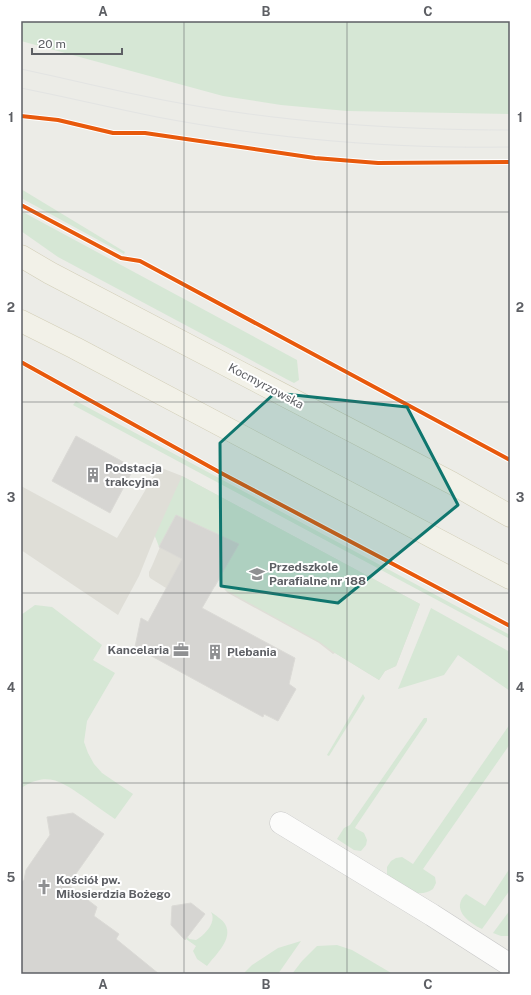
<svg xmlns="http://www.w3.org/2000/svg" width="531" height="995" font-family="'Public Sans',sans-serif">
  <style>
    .education { fill: #dfded7 }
    .green { fill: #d6e7d5 }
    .building { fill: #d6d5d2; stroke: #dbdad6 }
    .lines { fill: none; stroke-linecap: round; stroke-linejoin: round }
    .minor-casing { stroke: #c8c8c8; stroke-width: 23 }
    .major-casing { stroke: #d2ceb7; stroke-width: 23 }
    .minor { stroke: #fcfcfb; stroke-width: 22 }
    .major { stroke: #f2f1e8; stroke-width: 22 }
    .tram { stroke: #e3e4e3; stroke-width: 1 }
    .cycleway-casing { stroke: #fff; stroke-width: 6 }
    .cycleway { stroke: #e8590c; stroke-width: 4 }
    .marked { fill: #0f766e; fill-opacity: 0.2; stroke: #0f766e; stroke-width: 3; stroke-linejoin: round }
    .grid { fill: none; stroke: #5d5f64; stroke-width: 1; stroke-opacity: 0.55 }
    .labels { text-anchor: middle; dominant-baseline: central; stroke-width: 4; stroke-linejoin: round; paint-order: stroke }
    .street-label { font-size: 12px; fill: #5d5f64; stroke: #fff }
    .poi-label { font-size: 12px; font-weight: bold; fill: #5d5f64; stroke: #fff; text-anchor: start }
    .neatline { fill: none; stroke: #5d5f64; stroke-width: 1.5 }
    .grid-label { font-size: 13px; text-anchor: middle; font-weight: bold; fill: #5d5f64 }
  </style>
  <rect width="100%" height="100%" fill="#ecece7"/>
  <!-- education -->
  <path class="education" d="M159,467L182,476L420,604L396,666L385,671L379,680L335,653L333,654L319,643L228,593L222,587L221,581L219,580L215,587L214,586L194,602L166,588L150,578L149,576V572L152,566L160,547L155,536L139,576L118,615L21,550V486L117,538Z"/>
  <!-- green -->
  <g class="green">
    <path d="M21,21H510V114L347,111L281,105L223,96L21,41Z"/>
    <path d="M21,189L125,252L124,254L21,198Z"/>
    <path d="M21,211L297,360L299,380L294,383L290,381L58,257L21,231Z"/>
    <path d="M76,401L510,635V639L73,405Z"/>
    <path d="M182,476L420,604L396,666L385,671L379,680L335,653L320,642L226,590L223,583V580L219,578L239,544L176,515L159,547L155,536Z"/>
    <path d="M35,605L52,607L102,645L93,660L115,673L87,721L84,742L88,753L94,764L102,773L133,794L115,819C104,812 94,804 84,797C61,781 47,771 21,788V615Z"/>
    <path d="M431,608L510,652V691L458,655L444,675L398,689Z"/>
    <path d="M363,694L365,698L329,756L327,755Z"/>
    <path d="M424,718H427V721L356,826L355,828L364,833L367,840L366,845L361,851L354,850L337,839L344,828L350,825Z"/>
    <path d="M510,724V744L423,869L435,877L436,883L433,889C415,901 402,885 387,875V867L391,861L396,858L402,857L413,864Z"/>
    <path d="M510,868V890L482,929C469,923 450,909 466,894L485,906Z"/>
    <path d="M510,910V936H501L493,933Z"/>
    <path d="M211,912C215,915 223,920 225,924C234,939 215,955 207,966L197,959L193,951L196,946L186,939L188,937L189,939L196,940C205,935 217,922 211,912Z"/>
    <path d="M301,941L278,974H243L252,965L278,948Z"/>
    <path d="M337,945L352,950L393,974H292L302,961L317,946Z"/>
  </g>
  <!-- building -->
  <g class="building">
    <path d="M76,436L134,468L110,513L52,481Z"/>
    <path d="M176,515L239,544L202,608L295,658L289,684L296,689L278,721L264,714L263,717L135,647L141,618L148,622L182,559L159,547Z"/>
    <path d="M73,813L104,834L68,885L97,907L94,916L119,934L116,939L159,974H21V883L24,880L26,870L50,835L47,817Z"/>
    <path d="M191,903L205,914L185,940L171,925L172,906Z"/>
  </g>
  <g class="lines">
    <defs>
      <path id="minor" d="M281,823L432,915L510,965"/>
      <g id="major">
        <path d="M21,256L50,273L452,483L510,516"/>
        <path d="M21,321L75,348L510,578"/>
      </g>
    </defs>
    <!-- minor casing -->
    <use href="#minor" class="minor-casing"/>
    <!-- major casing -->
    <use href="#major" class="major-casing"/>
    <!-- minor -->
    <use href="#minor" class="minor"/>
    <!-- major -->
    <use href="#major" class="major"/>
    <!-- tram -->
    <g class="tram">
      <path d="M21,69C68,79 116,91 163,100C277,122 394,130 510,130"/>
      <path d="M21,88C66,97 112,108 157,117C273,139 392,149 510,147"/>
    </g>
    <defs>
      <g id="cycleway">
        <path d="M21,116L58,120L113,133H145L315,158L378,163L510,162"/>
        <path d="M21,205L121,258L140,261L510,460"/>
        <path d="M21,362L221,473L510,626"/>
      </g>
    </defs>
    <!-- cycleway casing -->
    <use href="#cycleway" class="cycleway-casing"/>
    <!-- cycleway -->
    <use href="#cycleway" class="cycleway"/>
  </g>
  <!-- marked area -->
  <path class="marked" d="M275,393L407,407L458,505L338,603L221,586L220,443Z"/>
  <!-- grid -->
  <path class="grid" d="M184,21V974M347,21V974M21,212H510M21,402H510M21,593H510M21,783H510"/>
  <!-- icons -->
  <defs>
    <symbol id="building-bare" viewBox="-9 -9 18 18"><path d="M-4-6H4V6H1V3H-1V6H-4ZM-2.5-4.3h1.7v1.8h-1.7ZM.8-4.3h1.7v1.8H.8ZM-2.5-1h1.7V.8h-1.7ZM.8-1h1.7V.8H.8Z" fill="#8f9092" stroke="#fff" stroke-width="2.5" paint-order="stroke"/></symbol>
    <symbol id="school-bare" viewBox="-9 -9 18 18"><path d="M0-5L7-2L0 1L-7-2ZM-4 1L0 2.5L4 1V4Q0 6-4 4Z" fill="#8f9092" stroke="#fff" stroke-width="2.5" paint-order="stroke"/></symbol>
    <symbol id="office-bare" viewBox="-9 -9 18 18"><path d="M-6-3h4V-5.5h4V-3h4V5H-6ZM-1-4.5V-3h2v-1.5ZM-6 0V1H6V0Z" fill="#8f9092" stroke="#fff" stroke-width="2.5" paint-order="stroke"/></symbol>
    <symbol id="church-bare" viewBox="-9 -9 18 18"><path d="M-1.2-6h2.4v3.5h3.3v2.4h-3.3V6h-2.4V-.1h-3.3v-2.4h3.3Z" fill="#8f9092" stroke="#fff" stroke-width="2.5" paint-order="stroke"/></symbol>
  </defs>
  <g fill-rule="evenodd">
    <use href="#building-bare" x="82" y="464" width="22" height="22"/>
    <use href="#school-bare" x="246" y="563" width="22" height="22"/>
    <use href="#office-bare" x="170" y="639" width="22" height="22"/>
    <use href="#building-bare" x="204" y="641" width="22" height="22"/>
    <use href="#church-bare" x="33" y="876" width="22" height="22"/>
  </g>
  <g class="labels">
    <!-- street labels -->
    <g class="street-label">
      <text transform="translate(266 386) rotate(28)">Kocmyrzowska</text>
    </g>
    <!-- poi labels -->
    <g class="poi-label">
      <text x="105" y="468">Podstacja<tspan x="105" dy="14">trakcyjna</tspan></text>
      <text x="269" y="567">Przedszkole<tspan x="269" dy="14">Parafialne nr 188</tspan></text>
      <text x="169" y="650" text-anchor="end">Kancelaria</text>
      <text x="227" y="652">Plebania</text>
      <text x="56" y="880">Kościół pw.<tspan x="56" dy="14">Miłosierdzia Bożego</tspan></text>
    </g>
  </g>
  <!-- border -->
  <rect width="531" height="995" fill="none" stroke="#ffffff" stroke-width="44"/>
  <!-- scale -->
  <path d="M32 48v6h90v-6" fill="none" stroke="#5d5f64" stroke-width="2"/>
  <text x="38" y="48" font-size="12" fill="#5d5f64" stroke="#ffffff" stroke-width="3" paint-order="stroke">20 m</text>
  <rect x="22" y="22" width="487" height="951" class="neatline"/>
  <g class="grid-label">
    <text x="103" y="16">A</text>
    <text x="266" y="16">B</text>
    <text x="428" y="16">C</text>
    <text x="11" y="122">1</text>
    <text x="520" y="122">1</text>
    <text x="11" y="312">2</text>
    <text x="520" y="312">2</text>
    <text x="11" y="502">3</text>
    <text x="520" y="502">3</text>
    <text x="11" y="692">4</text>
    <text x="520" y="692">4</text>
    <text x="11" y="882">5</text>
    <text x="520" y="882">5</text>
    <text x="103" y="989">A</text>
    <text x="266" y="989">B</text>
    <text x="428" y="989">C</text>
  </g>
</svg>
